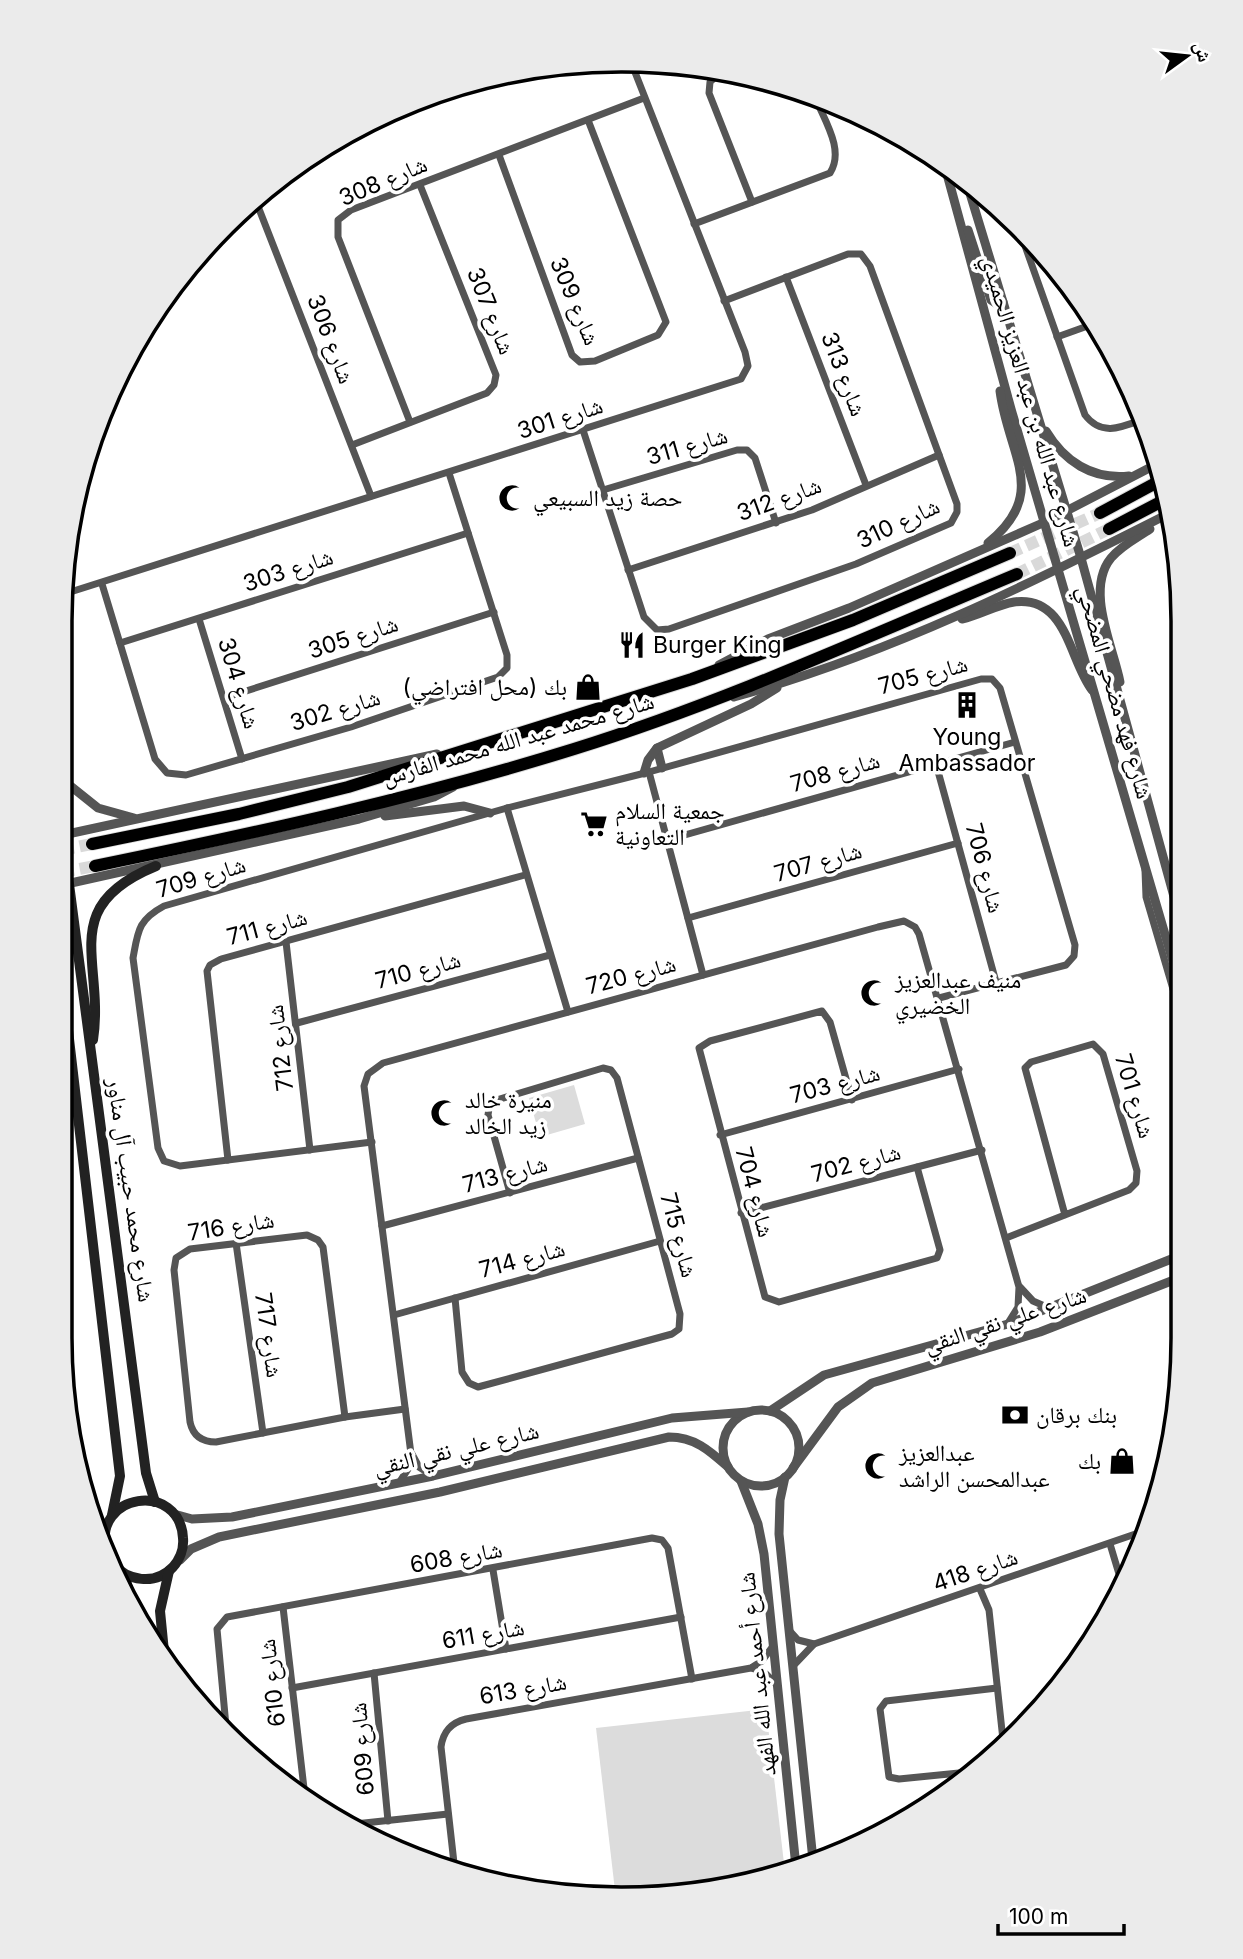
<svg xmlns="http://www.w3.org/2000/svg" width="1243" height="1959" font-family="Inter,'Noto Naskh Arabic',sans-serif">
  <style>
    .green { fill: #dcdcdc }
    .lines { fill: none; stroke-linecap: round; stroke-linejoin: round }
    .primary-tunnel { stroke: #d9d9d9; stroke-width: 12; stroke-dasharray: 12 6; stroke-linecap: butt }
    .primary-casing { stroke: #dbdbdb; stroke-width: 14 }
    .minor { stroke: #555; stroke-width: 7 }
    .tertiary { stroke: #555; stroke-width: 9 }
    .secondary { stroke: #222; stroke-width: 10 }
    .primary { stroke: #000; stroke-width: 12 }
    .labels { text-anchor: middle; dominant-baseline: central; stroke-width: 7; stroke-linejoin: round; paint-order: stroke }
    .street-label { font-size: 23px; fill: #000; stroke: #fff }
    .poi-label { font-size: 23px; fill: #000; stroke: #fff; text-anchor: start }
    .rim { fill: none; stroke: #000; stroke-width: 3.5 }
  </style>
  <rect width="100%" height="100%" fill="#fff"/>
  <!-- green -->
  <g class="green">
    <path d="M574,1085L585,1124L540,1137L529,1098Z"/>
    <path d="M766,1709L785,1872L767,1880L616,1899L596,1728Z"/>
  </g>
  <g class="lines">
    <!-- primary-tunnel -->
    <g class="primary-tunnel">
      <path d="M1010,553L1100,513"/>
      <path d="M1017,574L1109,529"/>
      <path d="M62,850L92,844"/>
      <path d="M62,872L95,866"/>
    </g>
    <defs>
      <g id="primary">
        <path d="M1100,513L1165,478"/>
        <path d="M1109,529L1168,498"/>
        <path d="M92,844L239,814L348,787L692,679L853,620L1010,553"/>
        <path d="M95,866C255,833 417,798 574,749C725,702 871,635 1017,574"/>
      </g>
    </defs>
    <!-- primary casing -->
    <use href="#primary" class="primary-casing"/>
    <!-- minor -->
    <g class="minor">
      <path d="M722,71L710,82L709,93L752,202"/>
      <path d="M499,155L572,355L580,362L595,361L658,335L666,322L588,120"/>
      <path d="M254,196L371,496"/>
      <path d="M694,224L830,173C845,150 824,120 815,97"/>
      <path d="M1018,226L1085,415C1101,436 1120,428 1141,420"/>
      <path d="M786,277L866,485"/>
      <path d="M1057,337L1096,323"/>
      <path d="M410,422L338,237V220L351,210L644,98"/>
      <path d="M583,430L644,617L657,630L669,629L856,564L951,523L957,512V504L870,266L861,254H848L724,301"/>
      <path d="M352,445L487,393L494,385L496,375L420,185"/>
      <path d="M603,490L737,450H747L755,458L776,523"/>
      <path d="M628,570L812,510L939,455"/>
      <path d="M102,584L155,759L167,773L186,775L351,727L498,677L507,668V655L449,473"/>
      <path d="M64,594L741,379L748,366L745,352L631,62"/>
      <path d="M199,619L242,759"/>
      <path d="M120,643L468,533"/>
      <path d="M224,698L494,612"/>
      <path d="M936,764L996,982"/>
      <path d="M507,808L649,772"/>
      <path d="M667,840L1015,742"/>
      <path d="M1145,870L1146,897L1180,1013"/>
      <path d="M688,918L958,843"/>
      <path d="M286,942L310,1150"/>
      <path d="M703,975L649,772L981,679H992L1000,688L1075,945L1074,956L1066,965L939,998"/>
      <path d="M297,1023L550,955"/>
      <path d="M852,1100L830,1022L822,1011L710,1041L699,1048L765,1297L779,1302L937,1258L940,1250L917,1167"/>
      <path d="M720,1135L959,1069"/>
      <path d="M372,1142L180,1166L164,1161L158,1148L133,958C138,931 138,920 164,906L507,808L568,1012"/>
      <path d="M228,1160L207,971L210,965L221,959L525,875"/>
      <path d="M741,1213L982,1150"/>
      <path d="M382,1226L638,1158"/>
      <path d="M307,1235L318,1240L323,1247L345,1417L216,1442C202,1442 193,1436 190,1422L174,1270L176,1258L190,1249Z"/>
      <path d="M1006,1238L1129,1190L1136,1183L1137,1171L1103,1054L1093,1044L1031,1062L1025,1068L1065,1215"/>
      <path d="M236,1243L263,1433"/>
      <path d="M1020,1287L1033,1301L1049,1308"/>
      <path d="M455,1298L462,1372L469,1383L478,1387L672,1334L679,1329L680,1314L617,1078L611,1070L603,1068L490,1102L488,1115L510,1193"/>
      <path d="M394,1315L660,1241"/>
      <path d="M345,1417L405,1409"/>
      <path d="M412,1454L419,1467L433,1476"/>
      <path d="M399,1483L408,1469L411,1454L364,1086L368,1074L383,1063L878,927L904,921L915,927L919,934L1019,1287L1018,1307L1008,1323"/>
      <path d="M1110,1544L1122,1584"/>
      <path d="M493,1570L506,1649"/>
      <path d="M980,1589L989,1610L1003,1740"/>
      <path d="M283,1607L305,1797"/>
      <path d="M789,1630L798,1640L814,1644"/>
      <path d="M793,1666L814,1644L1147,1530"/>
      <path d="M752,1668L766,1674L776,1684"/>
      <path d="M374,1673L388,1821"/>
      <path d="M292,1688L681,1617"/>
      <path d="M226,1726L217,1629L227,1617L652,1538L662,1540L668,1548L692,1679"/>
      <path d="M969,1772L899,1779L889,1777L880,1709L886,1701L997,1688"/>
      <path d="M355,1824L448,1814"/>
      <path d="M455,1872L441,1747C443,1732 450,1723 466,1719L751,1668L762,1661L773,1646"/>
    </g>
    <!-- tertiary -->
    <g class="tertiary">
      <path d="M431,94L444,88"/>
      <path d="M944,163L1011,409L1181,989"/>
      <path d="M965,177L1081,558L1181,922"/>
      <path d="M968,230L991,300L997,304L1003,302"/>
      <path d="M1046,431C1064,461 1092,480 1129,476"/>
      <path d="M988,543C1050,493 1008,455 1000,391"/>
      <path d="M962,619C980,615 996,605 1014,602C1067,595 1069,660 1092,690"/>
      <path d="M719,665L768,639L849,608L1045,522L1159,463"/>
      <path d="M1120,682C1113,646 1085,590 1111,558C1122,545 1137,538 1150,529"/>
      <path d="M734,697C887,655 1030,584 1170,513"/>
      <path d="M657,748L662,768"/>
      <path d="M644,773L648,760L657,748L751,704L777,688"/>
      <path d="M63,780L98,808L134,818"/>
      <path d="M385,816L464,806L490,813"/>
      <path d="M63,835L437,754"/>
      <path d="M63,838L69,884"/>
      <path d="M62,885L359,819L434,797L453,787"/>
      <circle cx="761" cy="1448" r="38"/>
      <path d="M770,1411L824,1375L1008,1324L1179,1256"/>
      <path d="M793,1468L838,1407L872,1383L1040,1332L1179,1278"/>
      <path d="M785,1477L780,1500L779,1534L813,1860"/>
      <path d="M741,1481L758,1524L764,1554L796,1867"/>
      <path d="M174,1514L192,1519L232,1517L433,1476L672,1418L748,1412"/>
      <path d="M96,1532L108,1522"/>
      <path d="M180,1560L191,1549L219,1537L440,1492L669,1437C695,1437 710,1451 728,1467"/>
    </g>
    <!-- secondary -->
    <g class="secondary">
      <path d="M69,884L146,1473L155,1502"/>
      <path d="M62,979L120,1476L112,1515"/>
      <path d="M93,1040C105,961 56,907 156,866"/>
      <path d="M106,1552C92,1492 180,1481 183,1538C184,1548 180,1559 173,1567C155,1586 127,1581 112,1563"/>
      <path d="M124,1575L135,1611"/>
      <path d="M165,1662L160,1611L169,1571"/>
    </g>
    <!-- primary -->
    <use href="#primary" class="primary"/>
  </g>
  <!-- icons -->
  <defs>
    <symbol id="mosque-bare" viewBox="-9 -9 18 18"><path d="M3.5-4.9A6 6 0 1 0 3.5 4.9A5 5 0 1 1 3.5-4.9Z" fill="#000" stroke="#fff" stroke-width="2.5" paint-order="stroke"/></symbol>
    <symbol id="restaurant-bare" viewBox="-9 -9 18 18"><path d="M-5-6h1v4h1v-4h1v4h1v-4h1v5L-1.5 .5V6h-2V.5L-5-1ZM5-6V6H3V1.5H1.5Q1.5-4 5-6Z" fill="#000" stroke="#fff" stroke-width="2.5" paint-order="stroke"/></symbol>
    <symbol id="shop-bare" viewBox="-9 -9 18 18"><path d="M-5-2.5h2.3a2.7 3.5 0 0 1 5.4 0H5L5.5 6h-11ZM-1.5-2.5h3a1.5 2.3 0 0 0-3 0Z" fill="#000" stroke="#fff" stroke-width="2.5" paint-order="stroke"/></symbol>
    <symbol id="building-bare" viewBox="-9 -9 18 18"><path d="M-4-6H4V6H1V3H-1V6H-4ZM-2.5-4.3h1.7v1.8h-1.7ZM.8-4.3h1.7v1.8H.8ZM-2.5-1h1.7V.8h-1.7ZM.8-1h1.7V.8H.8Z" fill="#000" stroke="#fff" stroke-width="2.5" paint-order="stroke"/></symbol>
    <symbol id="supermarket-bare" viewBox="-9 -9 18 18"><path d="M-6-5.5h2.5l.6 2H6L4.5 2H-2.5L-4.4-4H-6ZM-1.5 3.2a1.3 1.3 0 1 0 .1 0ZM3 3.2a1.3 1.3 0 1 0 .1 0Z" fill="#000" stroke="#fff" stroke-width="2.5" paint-order="stroke"/></symbol>
    <symbol id="bank-bare" viewBox="-9 -9 18 18"><path d="M-6-4H6V4H-6ZM0-2.3a2.3 2.3 0 1 0 0 4.6a2.3 2.3 0 1 0 0-4.6Z" fill="#000" stroke="#fff" stroke-width="2.5" paint-order="stroke"/></symbol>
  </defs>
  <g fill-rule="evenodd">
    <use href="#mosque-bare" x="493" y="479" width="38" height="38"/>
    <use href="#restaurant-bare" x="613" y="626" width="38" height="38"/>
    <use href="#shop-bare" x="569" y="668" width="38" height="38"/>
    <use href="#building-bare" x="948" y="686" width="38" height="38"/>
    <use href="#supermarket-bare" x="575" y="805" width="38" height="38"/>
    <use href="#mosque-bare" x="855" y="974" width="38" height="38"/>
    <use href="#mosque-bare" x="425" y="1094" width="38" height="38"/>
    <use href="#bank-bare" x="996" y="1396" width="38" height="38"/>
    <use href="#shop-bare" x="1103" y="1442" width="38" height="38"/>
    <use href="#mosque-bare" x="859" y="1447" width="38" height="38"/>
  </g>
  <g class="labels">
    <!-- street labels -->
    <g class="street-label">
      <text transform="translate(383 181) rotate(-23)">شارع 308</text>
      <text transform="translate(575 301) rotate(67)">شارع 309</text>
      <text transform="translate(491 311) rotate(68)">شارع 307</text>
      <text transform="translate(331 339) rotate(69)">شارع 306</text>
      <text transform="translate(844 374) rotate(69)">شارع 313</text>
      <text transform="translate(1031 401) rotate(74)">شارع عبد الله بن عبد العزيز الحميدي</text>
      <text transform="translate(560 418) rotate(-18)">شارع 301</text>
      <text transform="translate(687 446) rotate(-16)">شارع 311</text>
      <text transform="translate(779 499) rotate(-20)">شارع 312</text>
      <text transform="translate(898 523) rotate(-25)">شارع 310</text>
      <text transform="translate(288 570) rotate(-18)">شارع 303</text>
      <text transform="translate(353 637) rotate(-18)">شارع 305</text>
      <text transform="translate(923 675) rotate(-15)">شارع 705</text>
      <text transform="translate(239 683) rotate(73)">شارع 304</text>
      <text transform="translate(1115 692) rotate(74)">شارع فهد مضحي المضحي</text>
      <text transform="translate(335 710) rotate(-17)">شارع 302</text>
      <text transform="translate(518 739) rotate(-16)">شارع محمد عبد الله محمد الفارس</text>
      <text transform="translate(835 772) rotate(-16)">شارع 708</text>
      <text transform="translate(818 862) rotate(-16)">شارع 707</text>
      <text transform="translate(985 868) rotate(75)">شارع 706</text>
      <text transform="translate(201 877) rotate(-17)">شارع 709</text>
      <text transform="translate(267 927) rotate(-15)">شارع 711</text>
      <text transform="translate(418 970) rotate(-15)">شارع 710</text>
      <text transform="translate(631 975) rotate(-15)">شارع 720</text>
      <text transform="translate(280 1048) rotate(-97)">شارع 712</text>
      <text transform="translate(835 1084) rotate(-15)">شارع 703</text>
      <text transform="translate(1135 1096) rotate(73)">شارع 701</text>
      <text transform="translate(856 1163) rotate(-15)">شارع 702</text>
      <text transform="translate(505 1174) rotate(-15)">شارع 713</text>
      <text transform="translate(131 1190) rotate(82)">شارع محمد حبيب آل مناور</text>
      <text transform="translate(755 1192) rotate(75)">شارع 704</text>
      <text transform="translate(231 1226) rotate(-9)">شارع 716</text>
      <text transform="translate(679 1235) rotate(75)">شارع 715</text>
      <text transform="translate(522 1259) rotate(-15)">شارع 714</text>
      <text transform="translate(1005 1320) rotate(-18)">شارع علي نقي النقي</text>
      <text transform="translate(269 1335) rotate(82)">شارع 717</text>
      <text transform="translate(456 1449) rotate(-13)">شارع علي نقي النقي</text>
      <text transform="translate(456 1557) rotate(-10)">شارع 608</text>
      <text transform="translate(975 1570) rotate(-19)">شارع 418</text>
      <text transform="translate(483 1634) rotate(-10)">شارع 611</text>
      <text transform="translate(757 1674) rotate(-96)">شارع أحمد عبد الله الفهد</text>
      <text transform="translate(272 1683) rotate(-97)">شارع 610</text>
      <text transform="translate(523 1689) rotate(-10)">شارع 613</text>
      <text transform="translate(362 1749) rotate(-95)">شارع 609</text>
    </g>
    <!-- poi labels -->
    <g class="poi-label">
      <text x="533" y="498">حصة زيد السبيعي</text>
      <text x="653" y="645">Burger King</text>
      <text x="567" y="687" text-anchor="end">بك (محل افتراضي)</text>
      <text x="967" y="737" text-anchor="middle">Young<tspan x="967" dy="26">Ambassador</tspan></text>
      <text x="615" y="811">جمعية السلام<tspan x="615" dy="26">التعاونية</tspan></text>
      <text x="895" y="980">منيف عبدالعزيز<tspan x="895" dy="26">الخضيري</tspan></text>
      <text x="465" y="1100">منيرة خالد<tspan x="465" dy="26">زيد الخالد</tspan></text>
      <text x="1036" y="1415">بنك برقان</text>
      <text x="899" y="1453">عبدالعزيز<tspan x="899" dy="26">عبدالمحسن الراشد</tspan></text>
      <text x="1101" y="1461" text-anchor="end">بك</text>
    </g>
  </g>
  <!-- crop -->
  <path d="M0 0H1243V1959H0ZM621 72H622A549 549 0 0 1 1171 621V1338A549 549 0 0 1 622 1887H621A549 549 0 0 1 72 1338V621A549 549 0 0 1 621 72Z" fill="#ebebeb" fill-rule="evenodd"/>
  <path class="rim" d="M621 72H622A549 549 0 0 1 1171 621V1338A549 549 0 0 1 622 1887H621A549 549 0 0 1 72 1338V621A549 549 0 0 1 621 72Z"/>
  <!-- north arrow -->
  <g transform="translate(1187 56) rotate(75)" stroke="#ffffff" stroke-width="5" paint-order="stroke">
  <path d="M0-5L12 26L0 18L-12 26Z" fill="#000000"/>
  <text y="-10" font-size="19" font-weight="bold" text-anchor="middle" fill="#000000">ش</text>
  </g>
  <!-- scale -->
  <path d="M998 1924v10h126v-10" fill="none" stroke="#000000" stroke-width="3.5"/>
  <text x="1009" y="1924" font-size="21" fill="#000000" stroke="#ffffff" stroke-width="5" paint-order="stroke">100 m</text>
</svg>
